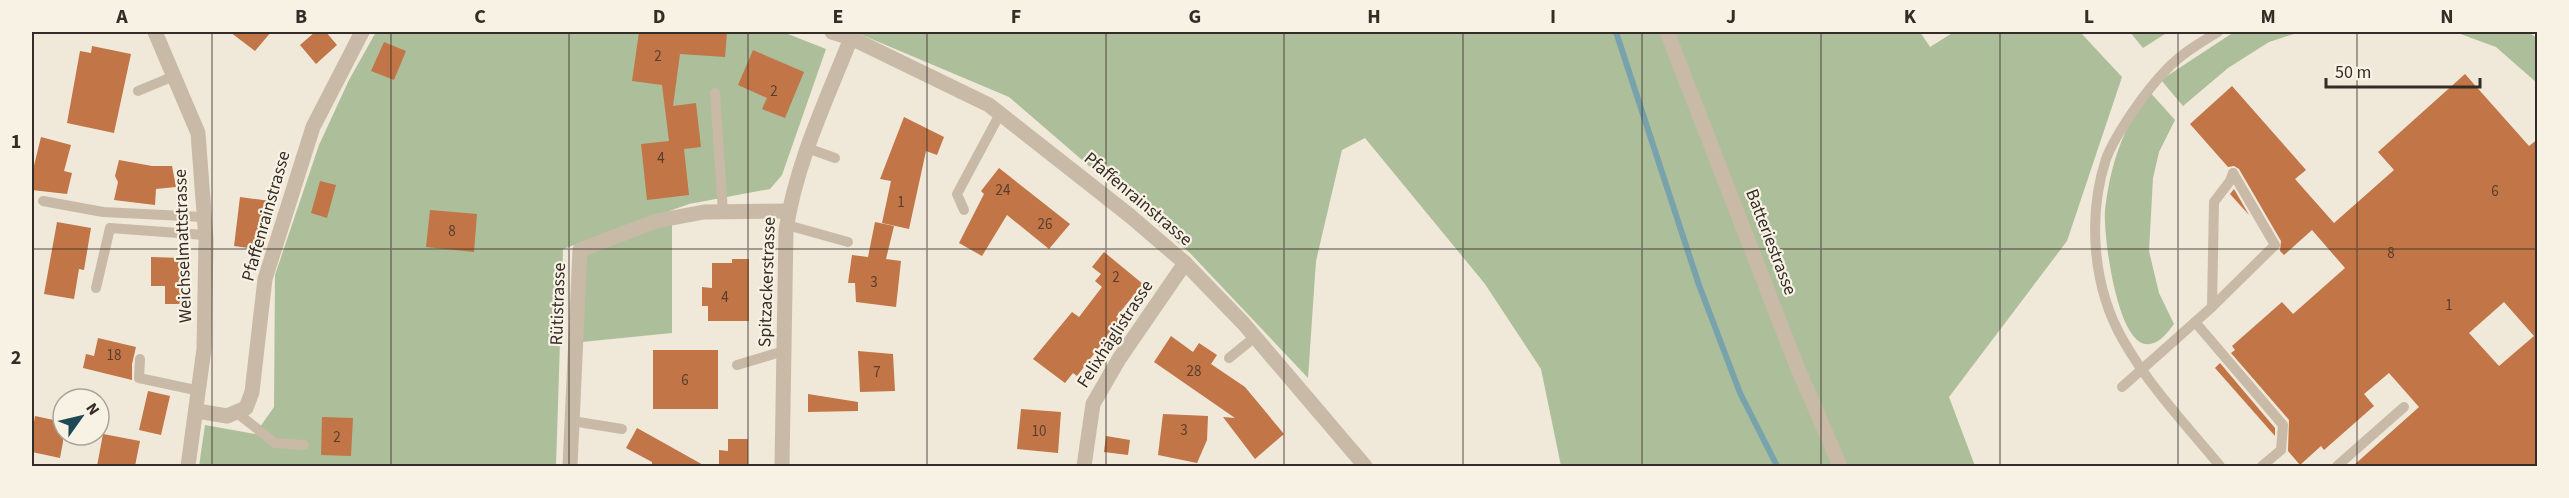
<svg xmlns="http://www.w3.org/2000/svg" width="2569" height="498" font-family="'Source Sans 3',sans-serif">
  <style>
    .green { fill: #adbe9a }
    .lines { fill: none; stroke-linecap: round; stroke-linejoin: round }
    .stream { stroke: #79a3ac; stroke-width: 6 }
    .building { fill: #c27546; fill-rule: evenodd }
    .service { stroke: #c8baa6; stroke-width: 10 }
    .minor { stroke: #c8baa6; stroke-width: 15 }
    .grid { fill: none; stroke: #342c26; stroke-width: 1.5; stroke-opacity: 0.55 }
    .labels { text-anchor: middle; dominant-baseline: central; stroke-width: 4.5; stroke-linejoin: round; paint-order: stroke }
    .number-label { font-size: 15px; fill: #583e2e }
    .street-label { font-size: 18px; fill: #342c26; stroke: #f8f2e5 }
    .neatline { fill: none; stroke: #342c26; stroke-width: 2 }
    .grid-label { font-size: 20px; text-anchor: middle; font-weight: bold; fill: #342c26 }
  </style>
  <rect width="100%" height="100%" fill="#f0e8d9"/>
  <!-- green -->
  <g class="green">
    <path d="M376,32H783L826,49L782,175L770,189L689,204L563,249L556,466H199L205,425L255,434L274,407L275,275L319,145L349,80Z"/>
    <path d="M855,32H1920L1930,47L1954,32H2080L2122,77L2067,241L1949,397L1975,466H1561L1541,369L1485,284L1365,138L1342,150L1316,261L1308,378L1190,253L1009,97Z"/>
    <path d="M2130,32H2168L2143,48Z"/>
    <path d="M2234,32H2300L2269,42L2228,68L2183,106L2161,80Z"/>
    <path d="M2455,32H2528L2537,38V83L2496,47Z"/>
    <path d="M2148,90L2175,120L2159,152L2153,178L2149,251L2159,293L2174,324C2168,332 2161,342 2150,344C2117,351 2103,232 2105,210C2111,161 2123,131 2148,90Z"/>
    <path d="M672,224V333L582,342L586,254L656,227Z"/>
  </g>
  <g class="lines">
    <!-- stream -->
    <path class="stream" d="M1616,32L1699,285L1740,393L1777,466"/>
  </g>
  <!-- building -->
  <g class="building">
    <path d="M230,32H271L255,51Z"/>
    <path d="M315,32H326L337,45L316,64L300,45Z"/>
    <path d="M639,32H727L725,57L680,54L673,106L696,103L701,147L684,149L689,195L647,200L641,144L669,141L662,85L632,81Z"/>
    <path d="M384,42L406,51L394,80L371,71Z"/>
    <path d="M92,46L131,54L114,133L67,123L80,51L91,53Z"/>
    <path d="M753,50L804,72L785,118L762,109L767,98L738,85Z"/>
    <path d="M2465,74L2529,146L2538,139V466H2353L2419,407L2389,373L2364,394L2374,406L2324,450L2321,446L2300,465L2288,451L2289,420L2231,353L2235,350L2232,346L2282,302L2293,314L2345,268L2312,230L2284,255L2280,251L2281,241L2239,169L2234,166L2228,167L2190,124L2232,86L2306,170L2295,179L2334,223L2394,170L2378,152ZM2504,302L2534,336L2499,366L2469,333Z"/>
    <path d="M904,117L944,137L937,155L926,151L909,229L882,223L891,181L880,179Z"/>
    <path d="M41,137L71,145L64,171L72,173L67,194L32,190V174Z"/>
    <path d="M119,160L152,166H172L176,187L156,189L155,205L114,200L118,182L115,176Z"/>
    <path d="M999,168L1070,224L1049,249L1007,215L982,256L959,243L984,194L981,191Z"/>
    <path d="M320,181L336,185L327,218L311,213Z"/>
    <path d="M2234,189L2249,215L2230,194Z"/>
    <path d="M240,197L270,201L264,250L234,246Z"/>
    <path d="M430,210L477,214L474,252L426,247Z"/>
    <path d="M57,222L91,228L84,270L79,269L74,299L44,294Z"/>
    <path d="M875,222L894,226L886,259L901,261L896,307L856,302L855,283H848L852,255L868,257Z"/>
    <path d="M1104,252L1143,284L1116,317L1120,320L1077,376L1073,373L1065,383L1033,359L1072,312L1079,317L1102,287L1095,281L1101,274L1092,267Z"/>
    <path d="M151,257L182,258V304H165V286H151Z"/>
    <path d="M732,259H749V321H708V306H702V287L712,288V263H732Z"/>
    <path d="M1171,336L1193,352L1199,343L1217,355L1211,364L1245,387L1284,434L1255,459L1223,417L1235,418L1154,362Z"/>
    <path d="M98,338L136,347L132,364V380L83,368L86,354L94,356Z"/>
    <rect x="653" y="350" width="65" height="59"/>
    <path d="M858,351L893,354L895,391L860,392Z"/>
    <path d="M2220,363L2275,428V436L2215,368Z"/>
    <path d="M148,391L170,396L161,435L139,430Z"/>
    <path d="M808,394L858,402V411L808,412Z"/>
    <path d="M1021,409L1061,412L1058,453L1017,449Z"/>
    <path d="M1163,414L1208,416L1207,440L1197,463L1158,455Z"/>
    <path d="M35,416L63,422V442L60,458L32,452V434Z"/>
    <path d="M322,417L353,418L351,456L321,455Z"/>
    <path d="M637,428L664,443L705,466H652V462L626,448Z"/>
    <path d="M103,434L140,441L135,466H97Z"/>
    <path d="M1106,436L1130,440L1128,455L1104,452Z"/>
    <path d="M728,439H748V466H719V450L728,451Z"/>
  </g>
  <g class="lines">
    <!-- service -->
    <g class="service">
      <path d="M2218,32C2201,42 2181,54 2167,69C2147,89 2116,133 2106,159C2087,217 2093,288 2123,340C2149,386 2187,426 2220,466"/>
      <path d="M138,91L174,76"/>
      <path d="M715,93L723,212"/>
      <path d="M807,148L835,158"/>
      <path d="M43,201L103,212L204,217"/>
      <path d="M964,210L957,194L1001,112"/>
      <path d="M787,225L848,242"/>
      <path d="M96,288L110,228L205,235"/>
      <path d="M2212,307L2214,202L2230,181L2233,173"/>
      <path d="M2195,322L2283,425L2281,450L2262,466"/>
      <path d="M1229,358L1255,337"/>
      <path d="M140,359L139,378L200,391"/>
      <path d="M737,365L784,351"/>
      <path d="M2122,387L2212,307L2275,245L2233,173"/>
      <path d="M236,412L275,443L304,445"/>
      <path d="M572,421L622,429"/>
      <path d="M2337,466L2404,407"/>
    </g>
    <!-- minor -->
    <g class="minor">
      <path d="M155,32L198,133L206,240L204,349L188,466"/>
      <path d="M832,32L851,38L989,105L1129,215L1185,263L1244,324L1365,466"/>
      <path d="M1667,32L1796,364L1840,466"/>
      <path d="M197,411L227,416L246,408L252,392L265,279L313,127L362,32"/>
      <path d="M570,466L580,250L656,221L704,212L789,211"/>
      <path d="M782,466L786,230C796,163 826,101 851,38"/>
      <path d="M1084,466L1093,404L1119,359L1185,263"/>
    </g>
  </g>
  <!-- grid -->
  <path class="grid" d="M212,32V466M391,32V466M569,32V466M748,32V466M927,32V466M1106,32V466M1284,32V466M1463,32V466M1642,32V466M1821,32V466M2000,32V466M2178,32V466M2357,32V466M32,249H2538"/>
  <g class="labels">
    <!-- number labels -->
    <g class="number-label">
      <text x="658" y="56">2</text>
      <text x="774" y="91">2</text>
      <text x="661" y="158">4</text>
      <text x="1003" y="190">24</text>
      <text x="2495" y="191">6</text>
      <text x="901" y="202">1</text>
      <text x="1045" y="224">26</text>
      <text x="452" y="231">8</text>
      <text x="2391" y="253">8</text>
      <text x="1116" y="277">2</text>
      <text x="874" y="282">3</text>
      <text x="725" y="297">4</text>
      <text x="2449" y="305">1</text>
      <text x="114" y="355">18</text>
      <text x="1194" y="371">28</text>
      <text x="877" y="372">7</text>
      <text x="685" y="380">6</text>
      <text x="1184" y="430">3</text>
      <text x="1039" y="431">10</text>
      <text x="337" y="437">2</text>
    </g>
    <!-- street labels -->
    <g class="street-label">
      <text transform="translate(1138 199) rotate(40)">Pfaffenrainstrasse</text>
      <text transform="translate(266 216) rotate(-74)">Pfaffenrainstrasse</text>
      <text transform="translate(1771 242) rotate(69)">Batteriestrasse</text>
      <text transform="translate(183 246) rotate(-92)">Weichselmattstrasse</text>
      <text transform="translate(767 282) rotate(-88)">Spitzackerstrasse</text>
      <text transform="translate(558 304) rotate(-88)">Rütistrasse</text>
      <text transform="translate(1115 334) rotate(-57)">Felixhäglistrasse</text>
    </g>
  </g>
  <!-- border -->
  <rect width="2569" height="498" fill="none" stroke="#f8f2e5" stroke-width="66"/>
  <!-- north arrow -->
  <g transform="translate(81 417) rotate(56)"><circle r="28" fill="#f8f2e5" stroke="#aaa399" stroke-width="1.5"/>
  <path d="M0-4.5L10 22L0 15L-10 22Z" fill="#1e4954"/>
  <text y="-9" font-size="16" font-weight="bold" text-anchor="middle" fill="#342c26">N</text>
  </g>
  <!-- scale -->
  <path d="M2326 78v9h154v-9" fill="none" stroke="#342c26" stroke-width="3"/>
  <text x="2335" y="78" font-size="18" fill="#342c26" stroke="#f8f2e5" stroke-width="4.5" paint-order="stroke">50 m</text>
  <rect x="33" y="33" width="2503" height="432" class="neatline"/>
  <g class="grid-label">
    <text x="122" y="23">A</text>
    <text x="301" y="23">B</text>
    <text x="480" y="23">C</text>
    <text x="659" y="23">D</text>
    <text x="838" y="23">E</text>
    <text x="1016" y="23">F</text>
    <text x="1195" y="23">G</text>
    <text x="1374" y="23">H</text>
    <text x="1553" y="23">I</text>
    <text x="1731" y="23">J</text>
    <text x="1910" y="23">K</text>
    <text x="2089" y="23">L</text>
    <text x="2268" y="23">M</text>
    <text x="2447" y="23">N</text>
    <text x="16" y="148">1</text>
    <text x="16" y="364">2</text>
  </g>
</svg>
